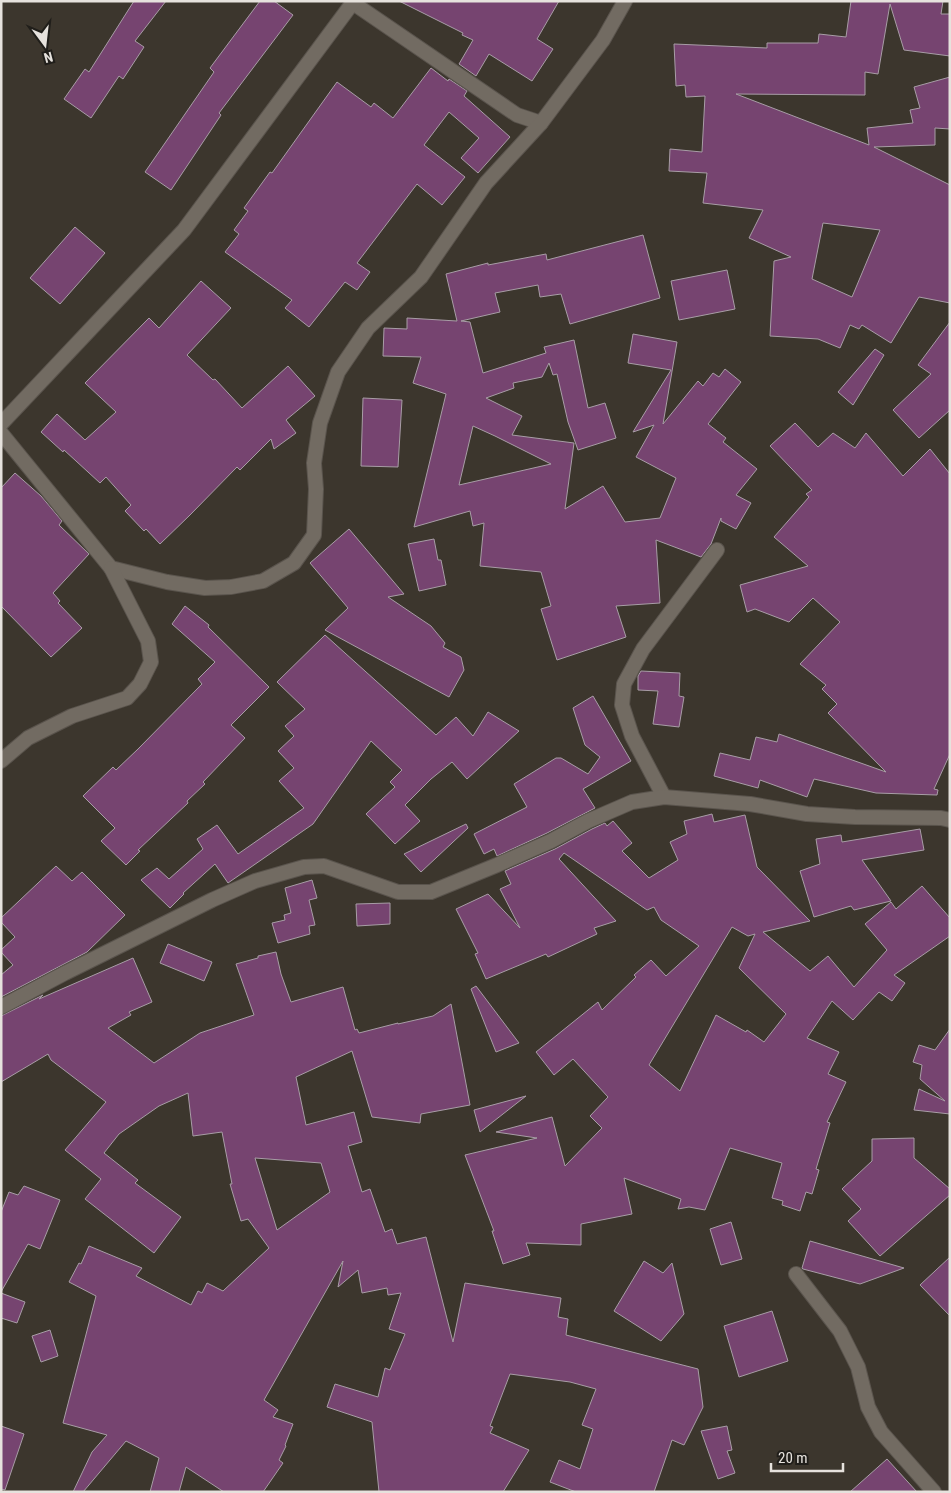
<svg xmlns="http://www.w3.org/2000/svg" width="951" height="1493" font-family="'Roboto Condensed',sans-serif">
  <style>
    .building { fill: #764470; stroke: #a89da6; fill-rule: evenodd }
    .lines { fill: none; stroke-linecap: round; stroke-linejoin: round }
    .minor-casing { stroke: #5a544d; stroke-width: 16 }
    .minor { stroke: #726b62; stroke-width: 14 }
  </style>
  <rect width="100%" height="100%" fill="#3c362d"/>
  <!-- building -->
  <g class="building">
    <path d="M134,1H166L135,41L144,47L123,79L119,76L91,118L64,99L85,69L89,72Z"/>
    <path d="M260,1H274L293,15L219,113L221,115L171,190L145,172L214,72L210,68Z"/>
    <path d="M399,1H559L537,39L553,49L532,81L489,54L476,76L459,64L473,40L462,35L463,33Z"/>
    <path d="M851,1H943L941,14H950V56L904,50L890,4L878,74L865,72V95L736,94L869,145L867,128L913,123L910,110L920,108L914,87L950,77V129L935,128V145L874,147L950,185V303L919,297L891,343L862,325L859,329L850,325L840,348L818,339L770,336L774,261L791,257L749,238L763,210L703,203L707,173L669,171L670,149L702,152L705,96L686,97L685,85L676,86L674,44L767,48V43H818L819,34L846,37ZM823,223L880,230L852,297L812,279Z"/>
    <path d="M431,68L448,81L449,79L467,91L464,96L510,137L478,173L461,158L479,138L449,112L424,145L465,177L442,205L417,184L357,263L370,272L357,290L345,282L309,327L285,308L292,300L225,252L239,234L234,230L248,211L244,208L270,172L272,173L337,82L371,107L374,103L393,118Z"/>
    <path d="M75,227L105,253L60,304L30,278Z"/>
    <path d="M643,235L660,298L570,324L561,294L540,297L538,285L495,293L500,312L461,321L470,322L483,373L546,353L544,347L574,340L588,408L605,403L616,438L578,450L568,422L557,374L553,375L549,363L542,377L513,383L514,388L486,398L522,416L512,435L574,443L565,509L603,486L625,522L660,518L676,478L636,457L654,425L633,432L671,370L628,363L633,334L677,342L663,424L698,381L703,386L713,373L719,377L725,369L741,382L708,424L726,438L723,442L757,469L736,495L751,503L736,529L721,521V518L711,544L701,557L656,540L660,603L616,606L626,637L557,660L541,609L551,606L541,572L480,566L484,523L473,526L470,511L414,527L446,394L413,383L421,357L383,356L384,328L407,329V318L457,321L446,274L488,263V265L546,254L547,260ZM473,426L495,436L551,464L459,485Z"/>
    <path d="M727,270L735,309L679,320L671,281Z"/>
    <path d="M201,281L231,308L187,355L213,380L215,379L242,408L288,366L315,396L286,420L296,433L274,449L271,439L240,470L237,467L190,515L160,544L146,529L144,531L125,511L131,505L106,477L100,483L64,450L63,452L41,432L57,414L85,440L116,412L85,383L149,318L159,328Z"/>
    <path d="M950,322V410L919,438L893,410L931,374L918,365Z"/>
    <path d="M875,349L884,355L853,405L838,392Z"/>
    <path d="M363,398L402,400L398,467L361,466Z"/>
    <path d="M795,423L818,447L833,433L855,448L866,433L903,476L930,449L950,474V754L934,789L938,790L937,795L876,793L814,779L807,797L760,780L758,788L714,776L720,753L750,760L756,737L777,742L779,734L886,772L828,713L837,704L822,689L826,685L800,664L840,622L813,598L789,622L755,609L747,612L740,585L808,566L774,537L809,497L806,494L812,490L770,446Z"/>
    <path d="M15,473L41,496L62,521L59,525L89,554L53,593L60,601L58,603L82,628L51,657L1,606V488Z"/>
    <path d="M349,529L404,594L388,597L431,626L445,643L443,647L461,657L464,670L449,697L325,630L348,608L310,563Z"/>
    <path d="M434,539L438,560H441L446,585L419,591L408,544Z"/>
    <path d="M185,606L209,625L208,627L269,687L231,725L245,738L203,782L205,784L187,801L188,803L138,850L140,851L126,865L101,841L115,828L83,796L113,767L116,770L138,749L202,684L198,679L215,662L172,624Z"/>
    <path d="M325,635L436,735L456,717L473,736L488,712L519,731L467,779L452,762L431,779L405,805L420,821L395,844L366,814L395,787L390,782L402,770L371,741L313,824L228,883L215,864L183,893L184,894L170,908L141,880L157,868L169,879L203,849L197,839L217,825L238,854L304,808L279,781L294,768L278,751L294,736L285,726L305,709L277,682Z"/>
    <path d="M641,671L680,673L679,696L684,697L679,727L653,724L658,691L638,690V676Z"/>
    <path d="M593,696L631,761L583,789L595,808L547,833L497,856L494,849L484,854L474,834L527,807L514,784L556,758H561L588,774L600,757L585,745L573,708Z"/>
    <path d="M712,814L714,822L745,815L757,867L810,921L763,932L810,971L828,956L854,987L887,950L865,924L891,902L896,909L922,886L950,918V936L894,975L905,983L892,1001L879,992L853,1020L832,1001L807,1038L839,1052L828,1074L846,1082L827,1122L830,1123L816,1169L819,1170L812,1194L806,1192L800,1211L782,1205L783,1201L772,1198L782,1163L730,1148L705,1210L689,1207L678,1209L681,1199L624,1178L632,1214L581,1224V1245L526,1243L530,1255L503,1264L492,1231H494L465,1155L537,1138L496,1132L552,1117L565,1166L602,1128L590,1116L608,1097L573,1059L554,1075L536,1052L598,1002L602,1010L636,977L634,975L651,960L666,976L699,946L661,920L654,907L647,910L564,853L559,859L616,921L594,928L597,934L548,957L546,954L486,979L475,954L478,953L456,909L488,894L520,928L500,889L511,884L505,871L555,849L592,829L605,823L607,826L613,821L632,843L622,851L649,878L678,860L670,842L687,834L684,821ZM732,927L748,936L755,934L739,968L786,1014L764,1042L747,1030L746,1032L716,1015L680,1091L649,1065Z"/>
    <path d="M466,824L468,828L421,872L404,854Z"/>
    <path d="M920,829L924,850L862,860L891,901L854,910L851,906L814,917L800,871L820,864L816,839L841,835L842,842Z"/>
    <path d="M56,866L72,881L82,872L125,915L87,952L1,997V975L13,965L1,952V950L15,937L1,922V918Z"/>
    <path d="M312,880L317,898L309,900L315,925L309,926L310,934L278,943L272,923L285,920L284,915L291,913L285,888Z"/>
    <path d="M390,903V924L357,926L356,904Z"/>
    <path d="M168,944L212,962L204,981L160,963Z"/>
    <path d="M276,952L281,974L291,1002L343,987L355,1030L357,1029L359,1033L398,1023V1024L433,1016L451,1004L470,1105L421,1114L420,1123L372,1117L352,1051L296,1077L306,1125L354,1112L362,1142L348,1146L362,1192L370,1189L385,1232L392,1229L397,1244L426,1237L453,1342L465,1283L561,1298L558,1317L568,1319L566,1335L698,1369L703,1407L684,1445L672,1440L654,1492H576L550,1482L559,1460L580,1469L593,1429L582,1425L596,1389L570,1382L510,1374L490,1426L493,1427L490,1433L529,1450L503,1492H379L372,1422L327,1407L335,1384L378,1397L385,1368L390,1370L405,1334L389,1329L401,1293L388,1295L387,1288L362,1293L358,1270L338,1287L343,1261L264,1400L278,1410L273,1417L293,1424L285,1445L286,1446L279,1460L283,1463L263,1492H224L186,1467L179,1492H150L159,1458L126,1441L83,1492H73L92,1452L107,1435L63,1423L96,1296L69,1282L79,1263L81,1264L89,1246L142,1268L136,1276L191,1305L198,1291L202,1293L207,1283L223,1291L269,1248L248,1219L241,1221L230,1184H232L222,1132L193,1136L188,1093L159,1106L119,1134L104,1153L138,1180L135,1183L181,1217L154,1253L85,1199L101,1179L65,1150L106,1102L51,1060L48,1054L1,1082V1016L43,995L39,999L133,958L152,1002L129,1012L131,1015L108,1028L154,1063L200,1033L254,1015L236,964L258,958V956ZM255,1158L321,1163L330,1192L277,1230Z"/>
    <path d="M476,986L519,1043L496,1052L471,989Z"/>
    <path d="M950,1029V1114L914,1110L919,1089L945,1101L920,1079L922,1065L913,1062L919,1045L935,1050Z"/>
    <path d="M526,1096L480,1132L474,1110Z"/>
    <path d="M914,1138V1158L950,1189V1195L880,1256L848,1221L861,1209L842,1189L872,1161V1139Z"/>
    <path d="M24,1186L60,1200L40,1249L28,1244L1,1292V1212L9,1192L18,1195Z"/>
    <path d="M731,1222L742,1259L721,1265L710,1229Z"/>
    <path d="M810,1241L904,1268L860,1284L803,1269L802,1268Z"/>
    <path d="M950,1257V1316L920,1285Z"/>
    <path d="M644,1261L663,1273L672,1263L684,1314L661,1341L614,1311Z"/>
    <path d="M1,1293L25,1302L17,1323L1,1318Z"/>
    <path d="M772,1311L788,1361L739,1377L724,1326Z"/>
    <path d="M50,1330L58,1356L41,1362L32,1336Z"/>
    <path d="M1,1426L24,1434L5,1490L1,1489Z"/>
    <path d="M727,1426L732,1450L727,1451L735,1473L718,1479L701,1431Z"/>
    <path d="M887,1459L917,1492H850Z"/>
  </g>
  <g class="lines">
    <defs>
      <g id="minor">
        <path d="M353,3L517,115L541,123"/>
        <path d="M1,424L184,230L354,1"/>
        <path d="M1,433L111,568L167,582L205,588L231,587L263,581L294,563L314,535L316,489L314,463L320,423L338,372L368,328L421,277L486,183L541,123L603,40L625,1"/>
        <path d="M1,761L28,738L72,716L127,698L140,684L151,662L148,641L111,568"/>
        <path d="M664,797L632,736L622,705L624,684L643,649L717,550"/>
        <path d="M1,1007L65,973L212,900L255,881L304,867L324,866L398,892H431L497,865L551,841L588,821L632,802L664,797L750,804L807,814L855,817L941,818L950,820"/>
        <path d="M796,1274L840,1331L858,1367L868,1407L881,1432L934,1492"/>
      </g>
    </defs>
    <!-- minor casing -->
    <use href="#minor" class="minor-casing"/>
    <!-- minor -->
    <use href="#minor" class="minor"/>
  </g>
  <!-- border -->
  <rect width="951" height="1493" fill="none" stroke="#e6e2dd" stroke-width="5"/>
  <!-- north arrow -->
  <g transform="translate(45 45) rotate(165)" stroke="#201e1a" stroke-width="4" paint-order="stroke">
  <path d="M0-4L9 19L0 12L-9 19Z" fill="#e6e2dd"/>
  <text y="-8" font-size="14" font-weight="bold" text-anchor="middle" fill="#e6e2dd">N</text>
  </g>
  <!-- scale -->
  <path d="M771 1463v8h72v-8" fill="none" stroke="#e6e2dd" stroke-width="2.5"/>
  <text x="778" y="1463" font-size="15" fill="#e6e2dd" stroke="#201e1a" stroke-width="4" paint-order="stroke">20 m</text>
</svg>
